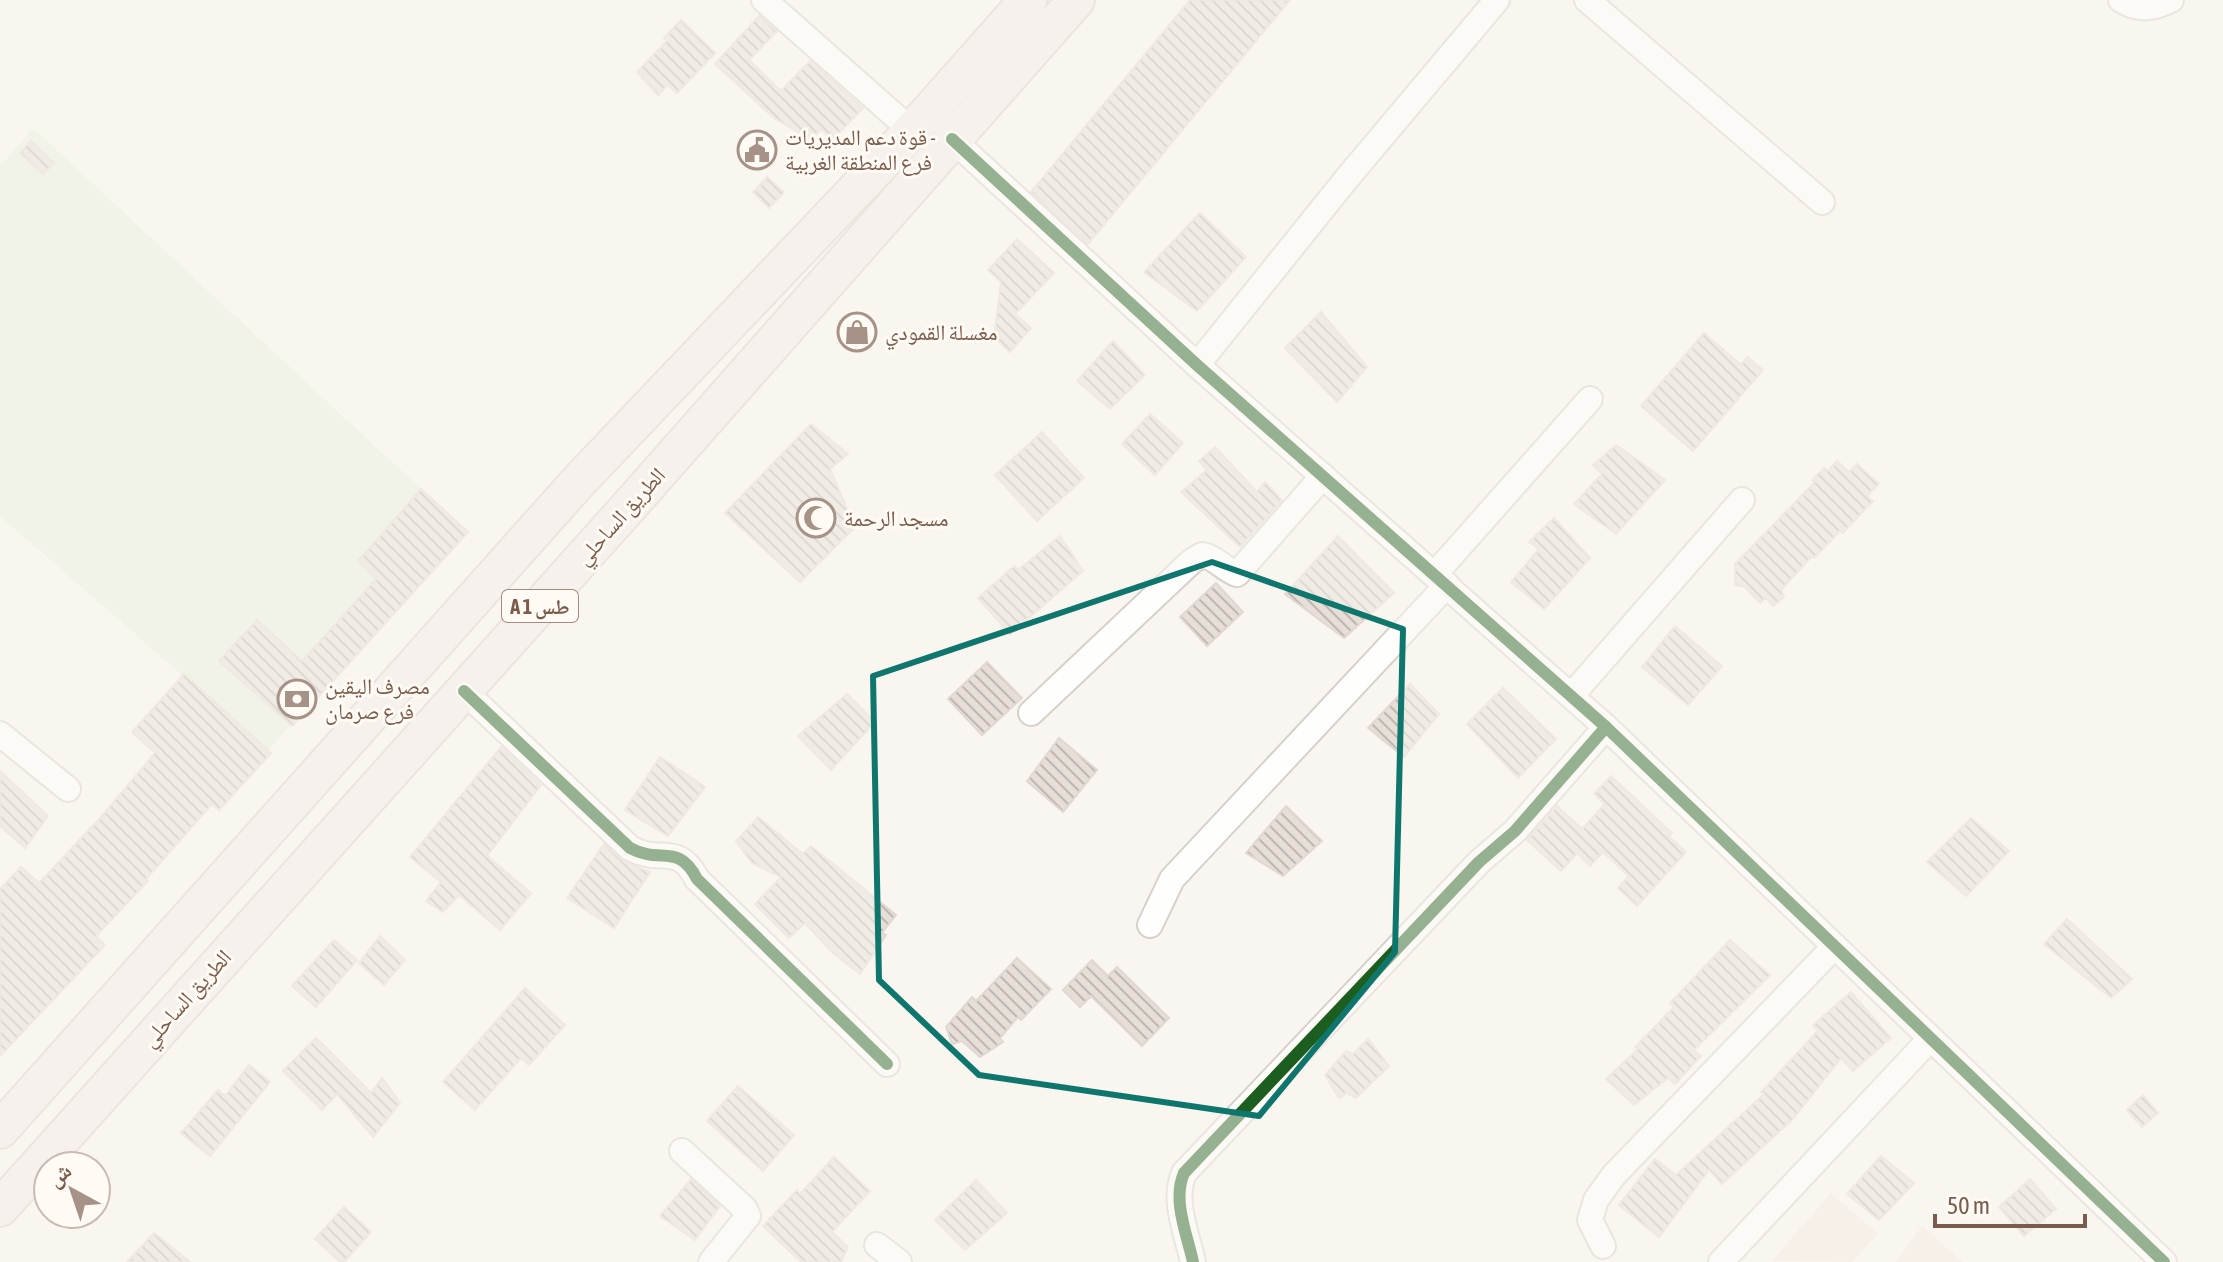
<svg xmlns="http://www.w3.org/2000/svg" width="2223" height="1262" font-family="'Asap Condensed','Noto Naskh Arabic',sans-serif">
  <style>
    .residential { fill: #f2e8de }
    .pitch { fill: #e7f0db }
    .building { fill: url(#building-back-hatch); stroke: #e2d8d2; stroke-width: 2 }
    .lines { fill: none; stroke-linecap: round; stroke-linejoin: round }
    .minor-casing { stroke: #d7d1cb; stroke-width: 28 }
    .highway-casing { stroke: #dad1cc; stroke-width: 40 }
    .minor { stroke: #fefefd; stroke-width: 24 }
    .highway { stroke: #f2eae7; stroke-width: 36 }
    .cycleway-casing { stroke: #fffaf3; stroke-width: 17 }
    .cycleway { stroke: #1b5e20; stroke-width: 12 }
    .marked { fill: none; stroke: #0f766e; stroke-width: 6; stroke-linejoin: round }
    .labels { text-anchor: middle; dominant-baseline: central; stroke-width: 6; stroke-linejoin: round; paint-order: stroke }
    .shield { fill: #fffaf3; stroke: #a28b7f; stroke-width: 2 }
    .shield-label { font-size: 20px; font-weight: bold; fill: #7a5c4d }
    .poi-label { font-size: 22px; fill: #7a5c4d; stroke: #fffaf3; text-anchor: start }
    .street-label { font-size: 22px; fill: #7a5c4d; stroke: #fffaf3 }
  </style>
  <defs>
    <pattern id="building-back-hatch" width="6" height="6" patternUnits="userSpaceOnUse" patternTransform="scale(2)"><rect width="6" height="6" fill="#e6ded7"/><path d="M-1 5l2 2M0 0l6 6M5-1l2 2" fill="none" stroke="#bfb7b1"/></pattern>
  </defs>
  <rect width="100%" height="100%" fill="#f9f5f0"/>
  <!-- residential -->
  <g class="residential">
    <path d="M1831,1193L1878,1234L1852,1262L1772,1261Z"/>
    <path d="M1922,1226L1936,1238L1962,1262H1895Z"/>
  </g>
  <!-- pitch -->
  <path class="pitch" d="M33,128L421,489L358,560L404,602L268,750L0,516V166Z"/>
  <!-- building -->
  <g class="building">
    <path d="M1190,0H1290L1088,244L1031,192Z"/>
    <path d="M759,16L777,31L749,60L781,91L810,61L863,108L832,140L821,129L811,140L774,118L715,64Z"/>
    <path d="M681,20L715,53L677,93L668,85L658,95L637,72L667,41L664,38Z"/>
    <path d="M31,141L54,163L43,174L20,153Z"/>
    <path d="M767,177L784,192L769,208L753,192Z"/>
    <path d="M1200,213L1246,257L1197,311L1144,272Z"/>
    <path d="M1017,239L1054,273L1015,314L1031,328L1010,352L994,337L1001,282L988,270Z"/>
    <path d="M1321,312L1367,367L1337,402L1285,348Z"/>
    <path d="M1704,333L1741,365L1747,357L1763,370L1693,451L1641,406Z"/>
    <path d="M1113,341L1145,375L1110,409L1077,381Z"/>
    <path d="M1150,414L1183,443L1155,475L1122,444Z"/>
    <path d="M811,424L848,454L830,469L855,527L800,582L725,513Z"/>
    <path d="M1042,432L1084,478L1037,521L995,475Z"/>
    <path d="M1616,445L1665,480L1616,534L1574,504L1602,474L1593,465Z"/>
    <path d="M1215,447L1257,492L1265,482L1282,500L1240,547L1181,492L1207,470L1199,461Z"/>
    <path d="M1837,461L1849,472L1857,464L1879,484L1867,496L1873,501L1843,533L1840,531L1814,558L1812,556L1781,590L1784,597L1773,606L1766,598L1760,603L1745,587L1735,585V564L1815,482L1812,480L1824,468L1828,471Z"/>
    <path d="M421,489L468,532L292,726L219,661L257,620L302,661L376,579L358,561Z"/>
    <path d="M1554,518L1590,558L1544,609L1511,582L1539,549L1529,542Z"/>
    <path d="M1060,536L1083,571L1010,634L978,598L1014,566L1018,570Z"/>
    <path d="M1338,536L1394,593L1344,638L1285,594Z"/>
    <path d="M1216,583L1243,612L1207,646L1180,617Z"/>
    <path d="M1675,626L1722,666L1688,705L1642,667Z"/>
    <path d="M987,662L1022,698L982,735L948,699Z"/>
    <path d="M184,674L271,753L219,810L212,804L146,879L148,881L96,936L105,945L0,1056V889L21,867L39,883L101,817L155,753L132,732Z"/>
    <path d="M1410,684L1439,714L1404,757L1368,728Z"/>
    <path d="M1503,688L1556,739L1518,778L1467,724Z"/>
    <path d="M847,694L875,722L831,770L798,736Z"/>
    <path d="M1059,738L1097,770L1063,812L1027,781Z"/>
    <path d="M501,747L541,785L487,856L531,893L500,930L459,895L443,912L426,901L441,882L410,857Z"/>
    <path d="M660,757L705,787L668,836L625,810Z"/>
    <path d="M0,771L48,816L25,848L0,826Z"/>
    <path d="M1611,776L1672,833L1669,837L1686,852L1637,906L1618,888L1629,876L1603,852L1590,866L1577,853L1561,871L1527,840L1557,806L1582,829L1605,804L1594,794Z"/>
    <path d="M1286,806L1322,841L1283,876L1246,853Z"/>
    <path d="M758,817L803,854L811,846L896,915L882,933L886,935L860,974L833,953L805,923L789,938L755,904L781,877L752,863L736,841Z"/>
    <path d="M1971,818L2009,851L1966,896L1927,862Z"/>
    <path d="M604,844L624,862L650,872L614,928L567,898Z"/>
    <path d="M2067,919L2132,979L2111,998L2044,944Z"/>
    <path d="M380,936L405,960L384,985L359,963Z"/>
    <path d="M334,940L357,960L316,1007L292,986Z"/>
    <path d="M1730,940L1770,975L1694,1050L1701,1056L1675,1084L1668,1078L1634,1105L1606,1079L1638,1049L1635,1047L1674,1007L1670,1003Z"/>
    <path d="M1017,958L1051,989L1021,1020L1018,1017L1000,1038L1003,1042L980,1057L962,1041L952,1044L946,1027L972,997L976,1001Z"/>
    <path d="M1092,960L1108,976L1117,967L1169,1018L1142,1046L1091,996L1080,1007L1063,990Z"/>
    <path d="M525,988L565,1025L529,1065L521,1058L475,1110L443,1082Z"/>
    <path d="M1851,992L1891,1038L1853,1071L1841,1058L1793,1119L1722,1184L1709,1170L1659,1237L1619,1205L1655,1159L1676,1175L1764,1094L1761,1092L1818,1031L1813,1025Z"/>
    <path d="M316,1038L371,1093L382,1078L400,1103L373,1137L337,1094L322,1110L283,1071Z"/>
    <path d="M1368,1039L1389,1066L1356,1098L1347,1093L1339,1098L1325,1075L1346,1051L1353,1054Z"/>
    <path d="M249,1065L270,1082L210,1156L181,1133L218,1090L225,1096Z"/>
    <path d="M738,1086L794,1135L763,1171L707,1121Z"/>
    <path d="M2143,1095L2158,1113L2142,1127L2127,1110Z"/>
    <path d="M1881,1156L1914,1183L1879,1220L1847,1194Z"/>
    <path d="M834,1157L870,1191L832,1232L848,1247L841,1262H801L763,1226L797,1190L800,1194Z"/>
    <path d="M691,1179L720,1206L695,1240L660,1216Z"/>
    <path d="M2030,1179L2056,1209L2024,1236L1999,1207Z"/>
    <path d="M976,1180L1007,1213L965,1250L935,1220Z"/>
    <path d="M344,1207L371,1232L344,1262H340L315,1239Z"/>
    <path d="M154,1233L190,1262H127Z"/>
  </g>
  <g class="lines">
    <defs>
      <g id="minor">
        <path d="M764,0L912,131"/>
        <path d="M1587,0L1822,202"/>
        <path d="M2121,0C2138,11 2154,9 2171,0"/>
        <path d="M952,139L1197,365L1606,727L2164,1262"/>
        <path d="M1197,365L1348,177L1497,0"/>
        <path d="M1435,574L1590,399"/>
        <path d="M464,691L630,848C661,865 678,842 697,879L887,1064"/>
        <path d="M1571,696L1742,500"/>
        <path d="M1031,713L1192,561L1202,555C1216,557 1223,569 1237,574L1323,476"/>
        <path d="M0,734L68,789"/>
        <path d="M1150,925L1172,879L1447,585"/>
        <path d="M682,1151L745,1209L748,1216L711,1262"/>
        <path d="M877,1245L899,1262"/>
        <path d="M1603,1246L1590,1220L1596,1200L1614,1175L1834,947"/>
        <path d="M1193,1262C1187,1234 1172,1200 1184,1173L1479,862L1515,831L1606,727"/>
        <path d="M1721,1262L1930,1039"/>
      </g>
      <g id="highway">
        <path d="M0,1130L579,481L912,131L1028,0"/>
        <path d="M0,1208L624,512L1076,0"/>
      </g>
    </defs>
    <!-- minor casing -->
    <use href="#minor" class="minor-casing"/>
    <!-- highway casing -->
    <use href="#highway" class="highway-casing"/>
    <!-- minor -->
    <use href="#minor" class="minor"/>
    <!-- highway -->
    <use href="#highway" class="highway"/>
    <defs>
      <g id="cycleway">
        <path d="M952,139L1197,365L1606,727L2164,1262"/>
        <path d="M464,691L630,848C661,865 678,842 697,879L887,1064"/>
        <path d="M1193,1262C1187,1234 1172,1200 1184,1173L1479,862L1515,831L1606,727"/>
      </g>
    </defs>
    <!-- cycleway casing -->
    <use href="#cycleway" class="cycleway-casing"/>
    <!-- cycleway -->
    <use href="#cycleway" class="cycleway"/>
  </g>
  <!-- marked area -->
  <path d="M0 0H2223V1262H0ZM1212,562L1403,629L1395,952L1259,1116L979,1075L879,980L873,676Z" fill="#f9f5f0" fill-opacity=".55" fill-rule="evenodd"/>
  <path class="marked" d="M1212,562L1403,629L1395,952L1259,1116L979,1075L879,980L873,676Z"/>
  <!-- icons -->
  <defs>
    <symbol id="civic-ring" viewBox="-11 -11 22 22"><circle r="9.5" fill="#fffaf3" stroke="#a69286" stroke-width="1.5"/><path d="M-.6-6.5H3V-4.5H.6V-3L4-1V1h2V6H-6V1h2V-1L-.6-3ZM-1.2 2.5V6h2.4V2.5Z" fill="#a69286"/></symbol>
    <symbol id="shop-ring" viewBox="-11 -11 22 22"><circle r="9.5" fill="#fffaf3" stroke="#a69286" stroke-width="1.5"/><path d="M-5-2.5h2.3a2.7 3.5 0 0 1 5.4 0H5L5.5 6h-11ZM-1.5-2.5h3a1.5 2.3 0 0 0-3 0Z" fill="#a69286"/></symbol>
    <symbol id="mosque-ring" viewBox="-11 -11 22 22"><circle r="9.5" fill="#fffaf3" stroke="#a69286" stroke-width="1.5"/><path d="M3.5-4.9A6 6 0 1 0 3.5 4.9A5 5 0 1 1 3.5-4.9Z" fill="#a69286"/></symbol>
    <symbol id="bank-ring" viewBox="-11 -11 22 22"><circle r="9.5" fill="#fffaf3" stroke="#a69286" stroke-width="1.5"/><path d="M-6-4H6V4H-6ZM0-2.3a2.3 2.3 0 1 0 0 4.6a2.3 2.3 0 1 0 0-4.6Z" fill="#a69286"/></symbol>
  </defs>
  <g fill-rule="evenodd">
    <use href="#civic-ring" x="735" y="128" width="44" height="44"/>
    <use href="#shop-ring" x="835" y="310" width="44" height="44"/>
    <use href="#mosque-ring" x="794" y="496" width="44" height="44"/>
    <use href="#bank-ring" x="275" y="677" width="44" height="44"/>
  </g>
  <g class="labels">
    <!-- shield labels -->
    <rect class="shield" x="502" y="590" width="76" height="32" rx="6"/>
    <g class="shield-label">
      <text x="540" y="606">A 1 طس</text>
    </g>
    <!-- poi labels -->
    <g class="poi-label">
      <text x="785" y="137">قوة دعم المديريات -<tspan x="785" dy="25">فرع المنطقة الغربية</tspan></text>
      <text x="885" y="332">مغسلة القمودي</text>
      <text x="844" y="518">مسجد الرحمة</text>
      <text x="325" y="686">مصرف اليقين<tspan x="325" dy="25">فرع صرمان</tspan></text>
    </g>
    <!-- street labels -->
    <g class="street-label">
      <text transform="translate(620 516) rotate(-48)">الطريق الساحلي</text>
      <text transform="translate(186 998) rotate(-48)">الطريق الساحلي</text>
    </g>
  </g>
  <!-- north arrow -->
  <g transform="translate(72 1190) rotate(320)"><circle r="38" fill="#fffaf3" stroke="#cabbb1" stroke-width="2"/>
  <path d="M0-6L14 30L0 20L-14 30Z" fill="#a69286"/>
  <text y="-12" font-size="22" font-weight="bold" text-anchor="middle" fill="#7a5c4d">ش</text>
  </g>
  <!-- scale -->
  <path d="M1935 1214v12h150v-12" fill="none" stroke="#7a5c4d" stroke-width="4"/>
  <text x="1947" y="1214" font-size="24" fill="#7a5c4d" stroke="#fffaf3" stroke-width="6" paint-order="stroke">50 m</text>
</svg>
